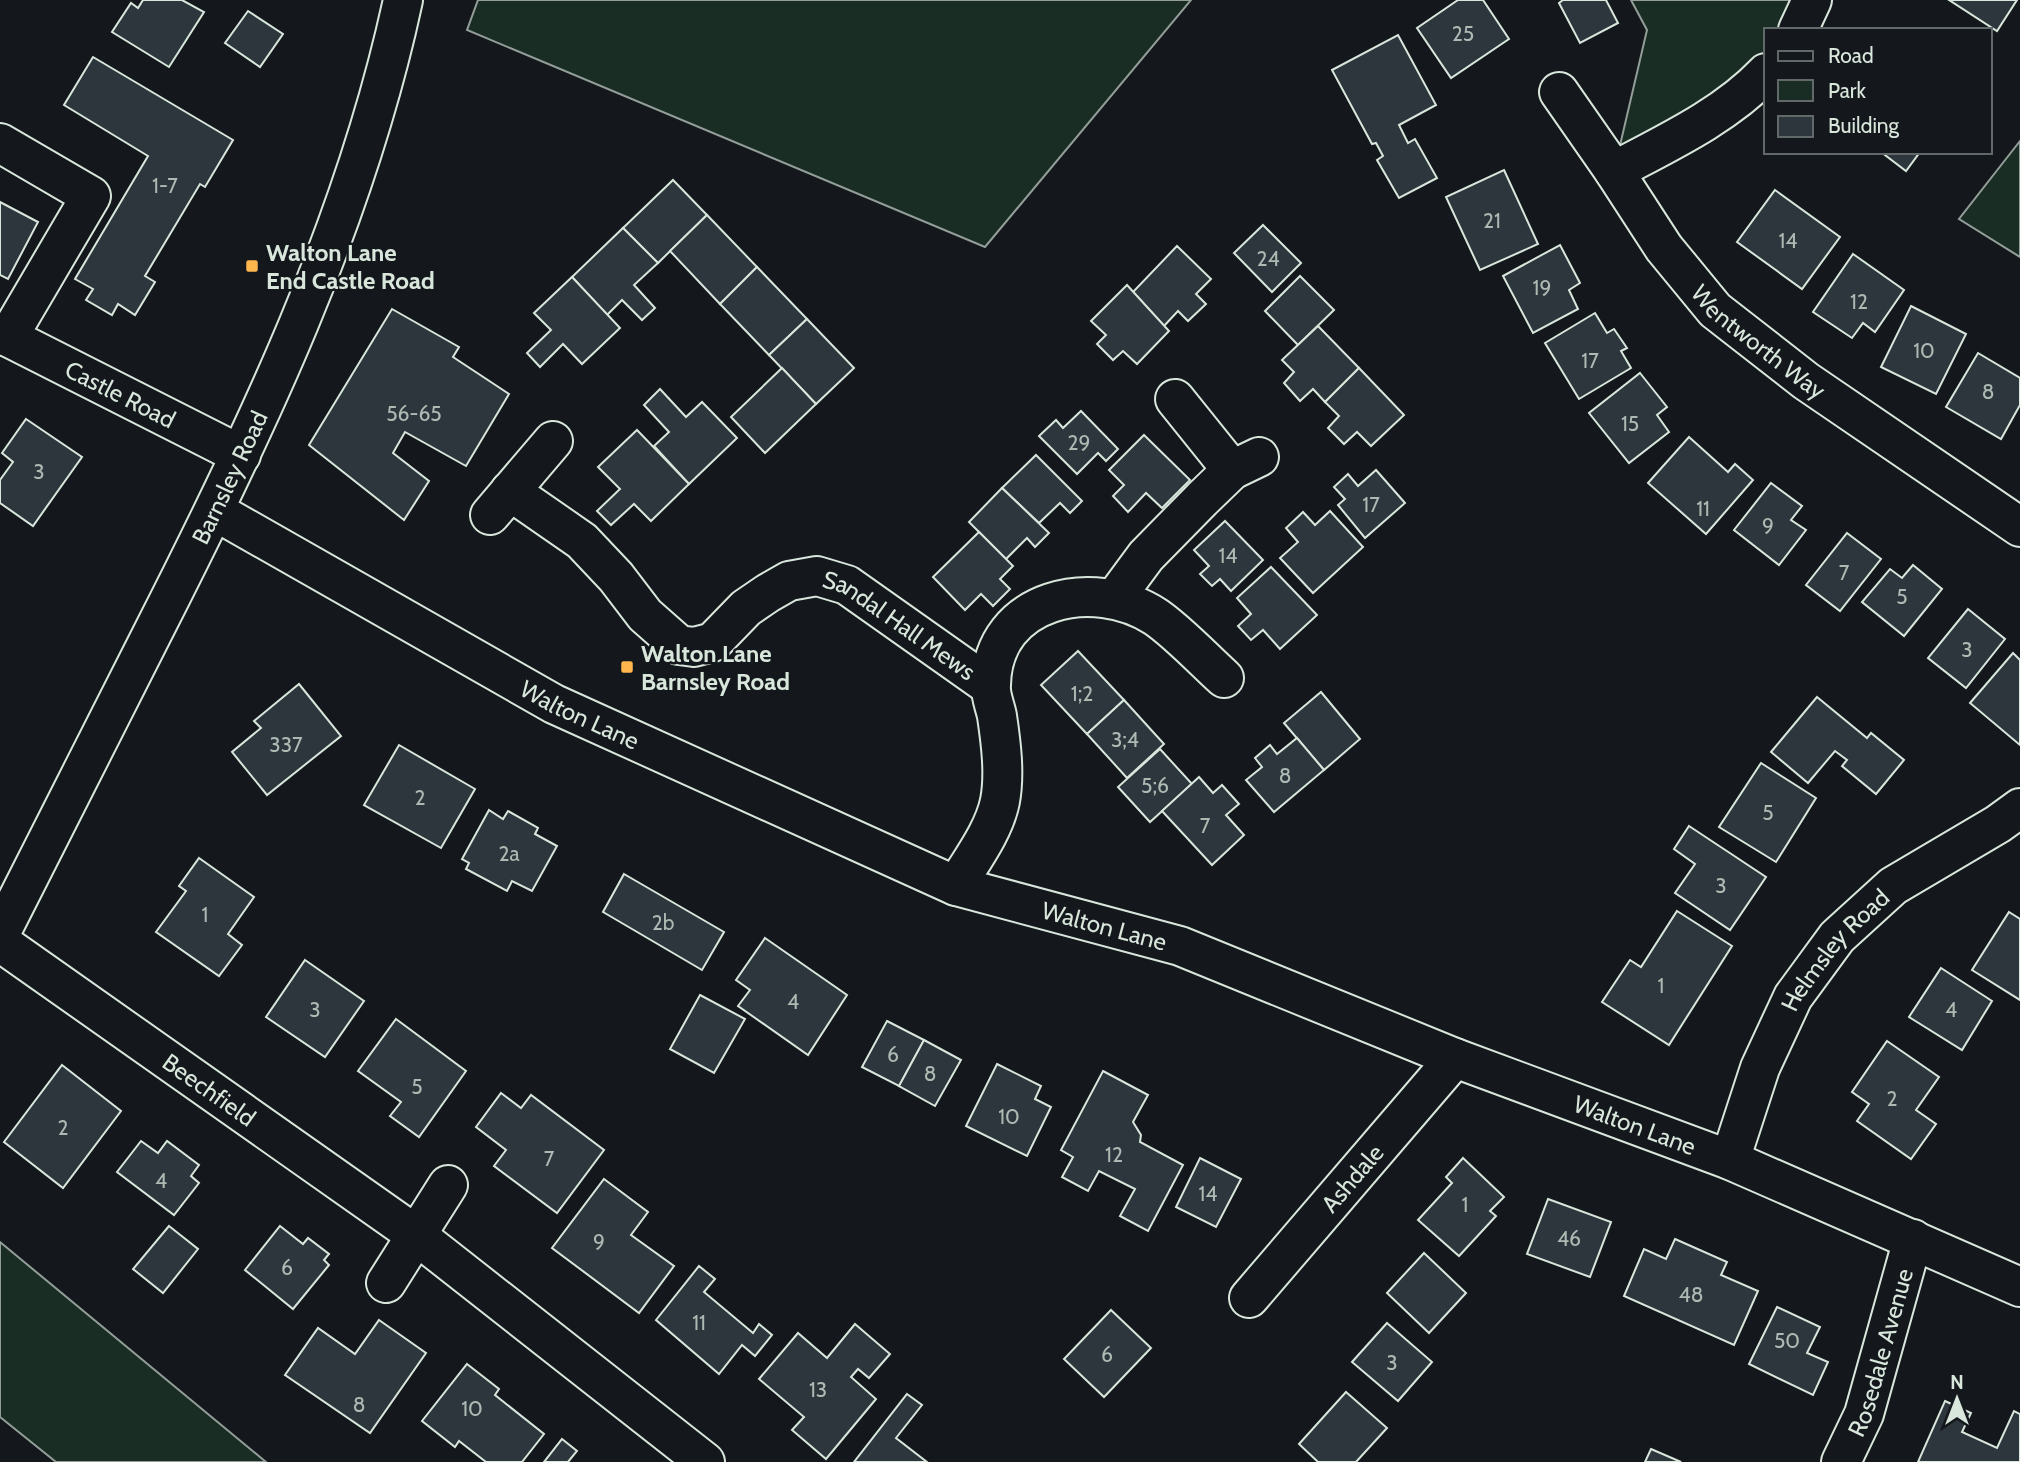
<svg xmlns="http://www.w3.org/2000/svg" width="2020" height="1462" font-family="Cabin,sans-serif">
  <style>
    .green { fill: #1a2d24; stroke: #939e99; stroke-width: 2 }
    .building { fill: #2c363c; stroke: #d8e6dc; stroke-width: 2 }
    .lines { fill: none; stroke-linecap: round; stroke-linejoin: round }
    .minor-casing { stroke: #d8e6dc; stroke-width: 42 }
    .tertiary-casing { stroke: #d8e6dc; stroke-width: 42 }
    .primary-casing { stroke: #d8e6dc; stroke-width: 42 }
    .minor { stroke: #14181c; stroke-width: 38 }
    .tertiary { stroke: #14181c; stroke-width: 38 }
    .primary { stroke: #14181c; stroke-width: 38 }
    .poi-dot { fill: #ffb74d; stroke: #14181c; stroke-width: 2.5 }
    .labels { text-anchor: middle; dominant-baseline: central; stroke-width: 5; stroke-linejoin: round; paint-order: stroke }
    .number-label { font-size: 21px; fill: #adbab4 }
    .poi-label { font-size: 24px; font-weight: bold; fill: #d8e6dc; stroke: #14181c; text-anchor: start }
    .street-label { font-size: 24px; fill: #d8e6dc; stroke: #14181c }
  </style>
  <rect width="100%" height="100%" fill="#14181c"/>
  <!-- green -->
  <g class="green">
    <path d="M478,0H1191L985,247L467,30Z"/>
    <path d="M1631,0H1812L1798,30H1766V73L1614,171L1647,30Z"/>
    <path d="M2020,141V257L1959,219Z"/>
    <path d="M0,1243V1242L266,1462H56L0,1417Z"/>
  </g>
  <!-- building -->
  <g class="building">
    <path d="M143,0H182L204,12L169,67L112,32L131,3L138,8Z"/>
    <path d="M1458,0H1483L1509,39L1451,78L1417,28Z"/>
    <path d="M1563,0H1606L1618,23L1580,43L1559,3Z"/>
    <path d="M1949,0H2017L1997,31Z"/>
    <path d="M248,11L283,34L260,67L225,43Z"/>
    <path d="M1398,35L1436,105L1399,125L1408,143L1415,139L1437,178L1399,198L1377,160L1383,156L1376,143L1372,144L1332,70Z"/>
    <path d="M93,57L233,140L205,187L200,184L145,276L155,282L135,315L118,304L112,315L86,300L93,289L75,279L148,156L64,105Z"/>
    <path d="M1881,152H1920L1906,171Z"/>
    <path d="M1504,170L1538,244L1480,270L1446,197Z"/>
    <path d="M673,180L707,215L658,263L623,228Z"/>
    <path d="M1775,190L1840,237L1802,289L1737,242Z"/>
    <path d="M0,202L38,222L8,279L0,275Z"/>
    <path d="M707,215L757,267L720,304L670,251Z"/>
    <path d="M1263,225L1301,263L1272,292L1234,253Z"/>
    <path d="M623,228L658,263L634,285L655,308L642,320L622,300L607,315L572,277Z"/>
    <path d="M1560,245L1580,283L1569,290L1578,309L1533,333L1503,276Z"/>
    <path d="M1177,246L1211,279L1196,294L1206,304L1188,321L1178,311L1164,326L1133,292Z"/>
    <path d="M1853,254L1904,290L1875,332L1863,323L1852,338L1813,312Z"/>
    <path d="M757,267L807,319L769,355L720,304Z"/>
    <path d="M1300,276L1334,310L1298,345L1265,311Z"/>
    <path d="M572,277L620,328L582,364L563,344L540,367L527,353L551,330L534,313Z"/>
    <path d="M1127,285L1169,331L1137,364L1123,351L1113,360L1097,344L1106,335L1091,321Z"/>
    <path d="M1911,306L1966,334L1936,394L1881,367Z"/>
    <path d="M392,309L459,347L453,357L509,394L466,466L405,432L393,453L429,481L404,520L309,445Z"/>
    <path d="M1595,313L1607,333L1614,329L1627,348L1621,351L1631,368L1579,399L1545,343Z"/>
    <path d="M807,319L854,368L816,404L769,355Z"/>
    <path d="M1318,326L1359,368L1325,402L1313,389L1300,401L1284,383L1294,372L1282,360Z"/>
    <path d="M1978,353L2020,378V405L2001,439L1946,407Z"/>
    <path d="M782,368L816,404L765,453L731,417Z"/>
    <path d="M1359,368L1404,415L1371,446L1357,432L1344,444L1328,428L1339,416L1325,402Z"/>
    <path d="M1640,373L1667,407L1657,415L1669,432L1629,463L1589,413Z"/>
    <path d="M660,389L686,417L702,402L737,438L689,484L654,446L669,432L644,405Z"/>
    <path d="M1081,411L1118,449L1106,461L1098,453L1077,474L1039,436L1056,420L1063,428Z"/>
    <path d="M26,419L82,457L33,526L0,503V480L13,462L2,453Z"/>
    <path d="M637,430L689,484L651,521L634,504L611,525L597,511L620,489L598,467Z"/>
    <path d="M1144,435L1190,480L1162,508L1146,493L1128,512L1113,496L1124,485L1109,470Z"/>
    <path d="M1689,437L1728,472L1735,464L1753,480L1706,534L1648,483Z"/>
    <path d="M1036,455L1082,501L1070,513L1060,503L1039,523L1002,488Z"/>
    <path d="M1376,470L1405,503L1365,538L1338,505L1345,499L1334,487L1348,474L1358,486Z"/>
    <path d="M1771,483L1802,506L1791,520L1806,530L1779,565L1734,530Z"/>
    <path d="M1002,488L1049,533L1035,547L1027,538L1006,559L969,522Z"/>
    <path d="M1330,511L1363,547L1313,593L1280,558L1298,542L1286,528L1303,512L1315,525Z"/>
    <path d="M1225,521L1263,560L1231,591L1220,579L1212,586L1200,574L1209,566L1194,550Z"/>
    <path d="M979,532L1013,566L1000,579L1010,589L993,606L981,594L965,610L933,577Z"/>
    <path d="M1847,533L1881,559L1840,611L1806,585Z"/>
    <path d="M1913,565L1942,589L1904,636L1862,602L1890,569L1902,578Z"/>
    <path d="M1271,567L1317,615L1280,649L1263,630L1251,640L1238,626L1251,614L1237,598Z"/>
    <path d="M1968,609L2005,639L1966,688L1928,658Z"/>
    <path d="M1078,651L1124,700L1087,734L1041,685Z"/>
    <path d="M2013,653L2020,660V745L1970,703Z"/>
    <path d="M299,684L341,736L267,795L232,752L261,728L254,721Z"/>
    <path d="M1321,692L1360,739L1324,770L1284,723Z"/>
    <path d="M1817,697L1867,738L1871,733L1904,760L1876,794L1842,766L1847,760L1835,751L1808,783L1771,752Z"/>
    <path d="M1124,700L1164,744L1127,778L1087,734Z"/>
    <path d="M1297,738L1324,770L1274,812L1246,780L1262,767L1255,758L1270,745L1277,754Z"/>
    <path d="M399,745L475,789L441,848L364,805Z"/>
    <path d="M1160,749L1192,784L1150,822L1118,787Z"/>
    <path d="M1761,763L1816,798L1776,862L1719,827Z"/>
    <path d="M1199,777L1213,793L1222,785L1239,804L1226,815L1244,835L1212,865L1162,811Z"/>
    <path d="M489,810L503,819L508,811L538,828L535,834L557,846L532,891L512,881L507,891L466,869L469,863L462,859Z"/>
    <path d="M1689,826L1766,877L1730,930L1675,893L1695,864L1674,849Z"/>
    <path d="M199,858L254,897L228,934L242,945L219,976L156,932L186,891L179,886Z"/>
    <path d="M624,874L724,932L702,970L603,912Z"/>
    <path d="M1677,911L1732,946L1669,1045L1602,1002L1630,960L1641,967Z"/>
    <path d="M2009,912L2020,919V1000L1972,970Z"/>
    <path d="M765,938L847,995L808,1055L738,1006L750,990L736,980Z"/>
    <path d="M305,960L364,1001L325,1057L266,1017Z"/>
    <path d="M1941,968L1992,1001L1962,1050L1909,1017Z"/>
    <path d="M700,995L745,1019L714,1073L670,1049Z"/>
    <path d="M396,1019L466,1071L419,1137L390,1116L401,1102L358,1071Z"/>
    <path d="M887,1021L924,1040L899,1086L862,1067Z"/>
    <path d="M924,1040L961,1060L935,1106L899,1086Z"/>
    <path d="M1887,1041L1939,1077L1916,1110L1936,1124L1911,1159L1857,1121L1869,1104L1852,1092Z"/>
    <path d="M997,1064L1041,1086L1035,1099L1051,1107L1027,1156L966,1126Z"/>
    <path d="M62,1065L121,1111L63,1188L4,1142Z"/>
    <path d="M1103,1071L1148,1095L1133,1122L1141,1135L1140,1142L1183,1165L1148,1231L1120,1216L1135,1189L1099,1171L1088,1191L1062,1177L1073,1157L1061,1150Z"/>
    <path d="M501,1093L521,1108L531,1095L604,1150L557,1213L494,1166L506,1150L476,1127Z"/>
    <path d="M141,1141L158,1153L167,1141L199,1165L191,1176L199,1183L174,1215L117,1172Z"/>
    <path d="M1200,1158L1241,1179L1216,1227L1176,1207Z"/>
    <path d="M1463,1158L1504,1197L1490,1211L1496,1216L1459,1256L1418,1220L1452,1183L1446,1177Z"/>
    <path d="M604,1179L648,1212L631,1235L674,1266L639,1313L552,1248Z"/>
    <path d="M1548,1199L1611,1222L1590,1277L1527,1254Z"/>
    <path d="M169,1226L198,1249L163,1293L133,1269Z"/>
    <path d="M280,1226L303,1244L308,1238L329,1254L324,1260L329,1265L293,1309L245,1270Z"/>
    <path d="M1675,1239L1727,1262L1721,1275L1758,1291L1734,1345L1624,1296L1644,1249L1666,1259Z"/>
    <path d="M1424,1253L1466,1293L1429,1333L1387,1293Z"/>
    <path d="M699,1266L715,1279L704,1292L753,1333L759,1324L772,1335L755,1356L742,1345L719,1374L656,1320Z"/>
    <path d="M1777,1307L1820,1327L1807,1353L1828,1362L1813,1395L1749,1364Z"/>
    <path d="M1111,1310L1151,1348L1104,1397L1064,1359Z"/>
    <path d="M379,1320L426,1353L370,1433L285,1375L318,1328L355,1354Z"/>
    <path d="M1387,1323L1432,1362L1398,1401L1352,1362Z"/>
    <path d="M855,1324L890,1354L869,1378L858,1369L851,1377L876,1399L826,1459L792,1430L804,1417L759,1379L798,1333L827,1358Z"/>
    <path d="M467,1364L499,1389L495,1395L544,1434L522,1462H486L459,1441L455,1447L422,1421Z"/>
    <path d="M1346,1392L1387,1428L1356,1462H1318L1299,1444Z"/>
    <path d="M907,1394L922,1405L896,1438L927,1462H854Z"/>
    <path d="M1945,1401L1971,1413L1962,1432L1997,1448L2014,1411L2020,1414V1462H1918Z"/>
    <path d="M562,1439L577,1451L568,1462H544Z"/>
    <path d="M1651,1449L1681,1462H1645Z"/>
  </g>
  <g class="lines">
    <defs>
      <g id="minor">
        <path d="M1798,30L1812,0"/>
        <path id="s1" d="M1559,92L1614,171L1664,248L1715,310L1806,381L2020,527"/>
        <path d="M0,143L91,196L8,337"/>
        <path d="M1614,171C1667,143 1725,116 1766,73"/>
        <path d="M1175,399L1232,470"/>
        <path id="s2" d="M510,491L582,541L616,577L645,615L679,645L694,647L713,642L746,608L768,593L789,581L817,576L847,585L990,686"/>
        <path d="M490,515L553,441"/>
        <path d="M1115,598L1146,556L1202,499L1232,470L1259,457"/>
        <path d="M956,886C971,861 994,831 1000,801C1005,774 1001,743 997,716C995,706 990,695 991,685C992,598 1094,576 1156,617C1179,633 1203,659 1224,678"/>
        <path id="s3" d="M0,942L416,1235L705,1462"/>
        <path id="s4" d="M1730,1160L1760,1068L1793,997L1837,937L1893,886L1998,824L2020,808"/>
        <path d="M386,1283L448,1185"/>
        <path id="s5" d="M1249,1298L1455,1058"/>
        <path id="s6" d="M1841,1462L1864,1414L1913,1239"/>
      </g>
      <g id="tertiary">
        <path id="s7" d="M0,333L241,455"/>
        <path id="s8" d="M215,511L554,704L956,886L1180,946L1455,1058L1730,1160L2020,1287"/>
      </g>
      <g id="primary">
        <path id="s9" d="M0,934C51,833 102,733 153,632C256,430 355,223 403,0"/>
      </g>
    </defs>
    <!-- minor casing -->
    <use href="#minor" class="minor-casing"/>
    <!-- tertiary casing -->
    <use href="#tertiary" class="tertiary-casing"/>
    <!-- primary casing -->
    <use href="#primary" class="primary-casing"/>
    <!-- minor -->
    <use href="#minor" class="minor"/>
    <!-- tertiary -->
    <use href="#tertiary" class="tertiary"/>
    <!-- primary -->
    <use href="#primary" class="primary"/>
  </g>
  <!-- markers -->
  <g class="poi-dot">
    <rect x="245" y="259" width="14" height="14" rx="3.5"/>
    <rect x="620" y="660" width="14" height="14" rx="3.5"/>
  </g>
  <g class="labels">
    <!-- number labels -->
    <g class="number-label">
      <text x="1463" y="33">25</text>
      <text x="165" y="185">1-7</text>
      <text x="1492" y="220">21</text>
      <text x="1788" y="240">14</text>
      <text x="1268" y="258">24</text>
      <text x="1542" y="287">19</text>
      <text x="1859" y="301">12</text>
      <text x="1924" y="350">10</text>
      <text x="1590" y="360">17</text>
      <text x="1988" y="391">8</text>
      <text x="414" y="413">56-65</text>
      <text x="1630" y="423">15</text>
      <text x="1079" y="442">29</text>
      <text x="39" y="471">3</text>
      <text x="1371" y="504">17</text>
      <text x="1703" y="508">11</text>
      <text x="1768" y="525">9</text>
      <text x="1228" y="555">14</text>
      <text x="1844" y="572">7</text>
      <text x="1902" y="596">5</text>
      <text x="1967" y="649">3</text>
      <text x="1082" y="693">1;2</text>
      <text x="1125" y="739">3;4</text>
      <text x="286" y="744">337</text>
      <text x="1285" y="775">8</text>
      <text x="1155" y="785">5;6</text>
      <text x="420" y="797">2</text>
      <text x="1768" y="812">5</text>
      <text x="1205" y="825">7</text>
      <text x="509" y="853">2a</text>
      <text x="1721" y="885">3</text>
      <text x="205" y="914">1</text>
      <text x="663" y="922">2b</text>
      <text x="1661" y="985">1</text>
      <text x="793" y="1001">4</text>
      <text x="315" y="1009">3</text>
      <text x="1951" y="1009">4</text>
      <text x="893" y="1054">6</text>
      <text x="930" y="1073">8</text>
      <text x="417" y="1086">5</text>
      <text x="1892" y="1098">2</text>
      <text x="1009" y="1116">10</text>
      <text x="63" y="1127">2</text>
      <text x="1114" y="1154">12</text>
      <text x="549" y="1158">7</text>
      <text x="161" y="1180">4</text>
      <text x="1208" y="1193">14</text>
      <text x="1465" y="1204">1</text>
      <text x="1569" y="1238">46</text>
      <text x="599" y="1241">9</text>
      <text x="287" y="1267">6</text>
      <text x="1691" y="1294">48</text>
      <text x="699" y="1322">11</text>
      <text x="1787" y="1340">50</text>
      <text x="1107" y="1354">6</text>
      <text x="1392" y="1362">3</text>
      <text x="818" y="1389">13</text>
      <text x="359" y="1404">8</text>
      <text x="472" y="1408">10</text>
    </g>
    <!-- poi labels -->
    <g class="poi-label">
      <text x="266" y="252">Walton Lane<tspan x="266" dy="28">End Castle Road</tspan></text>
      <text x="641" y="653">Walton Lane<tspan x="641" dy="28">Barnsley Road</tspan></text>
    </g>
    <!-- street labels -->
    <g class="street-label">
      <text stroke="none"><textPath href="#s1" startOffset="322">Wentworth Way</textPath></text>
      <text stroke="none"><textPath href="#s7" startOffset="135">Castle Road</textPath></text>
      <text stroke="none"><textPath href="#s9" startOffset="511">Barnsley Road</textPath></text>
      <text stroke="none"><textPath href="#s2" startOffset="488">Sandal Hall Mews</textPath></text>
      <text stroke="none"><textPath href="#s8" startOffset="418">Walton Lane</textPath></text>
      <text stroke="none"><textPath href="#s8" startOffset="985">Walton Lane</textPath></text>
      <text stroke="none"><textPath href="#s4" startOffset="238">Helmsley Road</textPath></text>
      <text stroke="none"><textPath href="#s3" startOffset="256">Beechfield</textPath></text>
      <text stroke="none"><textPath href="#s8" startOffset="1552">Walton Lane</textPath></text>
      <text stroke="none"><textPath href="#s5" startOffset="158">Ashdale</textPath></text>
      <text stroke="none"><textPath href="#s6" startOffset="117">Rosedale Avenue</textPath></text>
    </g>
  </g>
  <!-- legend -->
  <rect x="1764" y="28" width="228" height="126" fill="#14181c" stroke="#626a69" stroke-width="2"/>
  <rect x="1778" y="51" width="35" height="10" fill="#14181c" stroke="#626a69" stroke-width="2"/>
  <text x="1828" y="63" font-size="21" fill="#d8e6dc">Road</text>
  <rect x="1778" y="80" width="35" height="21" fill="#1a2d24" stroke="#626a69" stroke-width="2"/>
  <text x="1828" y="98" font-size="21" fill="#d8e6dc">Park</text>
  <rect x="1778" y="116" width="35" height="21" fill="#2c363c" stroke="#626a69" stroke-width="2"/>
  <text x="1828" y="133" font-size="21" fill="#d8e6dc">Building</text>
  <!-- north arrow -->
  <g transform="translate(1957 1399)" stroke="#14181c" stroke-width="5" paint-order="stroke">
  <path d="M0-5L12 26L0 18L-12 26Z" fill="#d8e6dc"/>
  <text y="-10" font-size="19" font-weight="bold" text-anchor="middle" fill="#d8e6dc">N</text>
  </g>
</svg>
